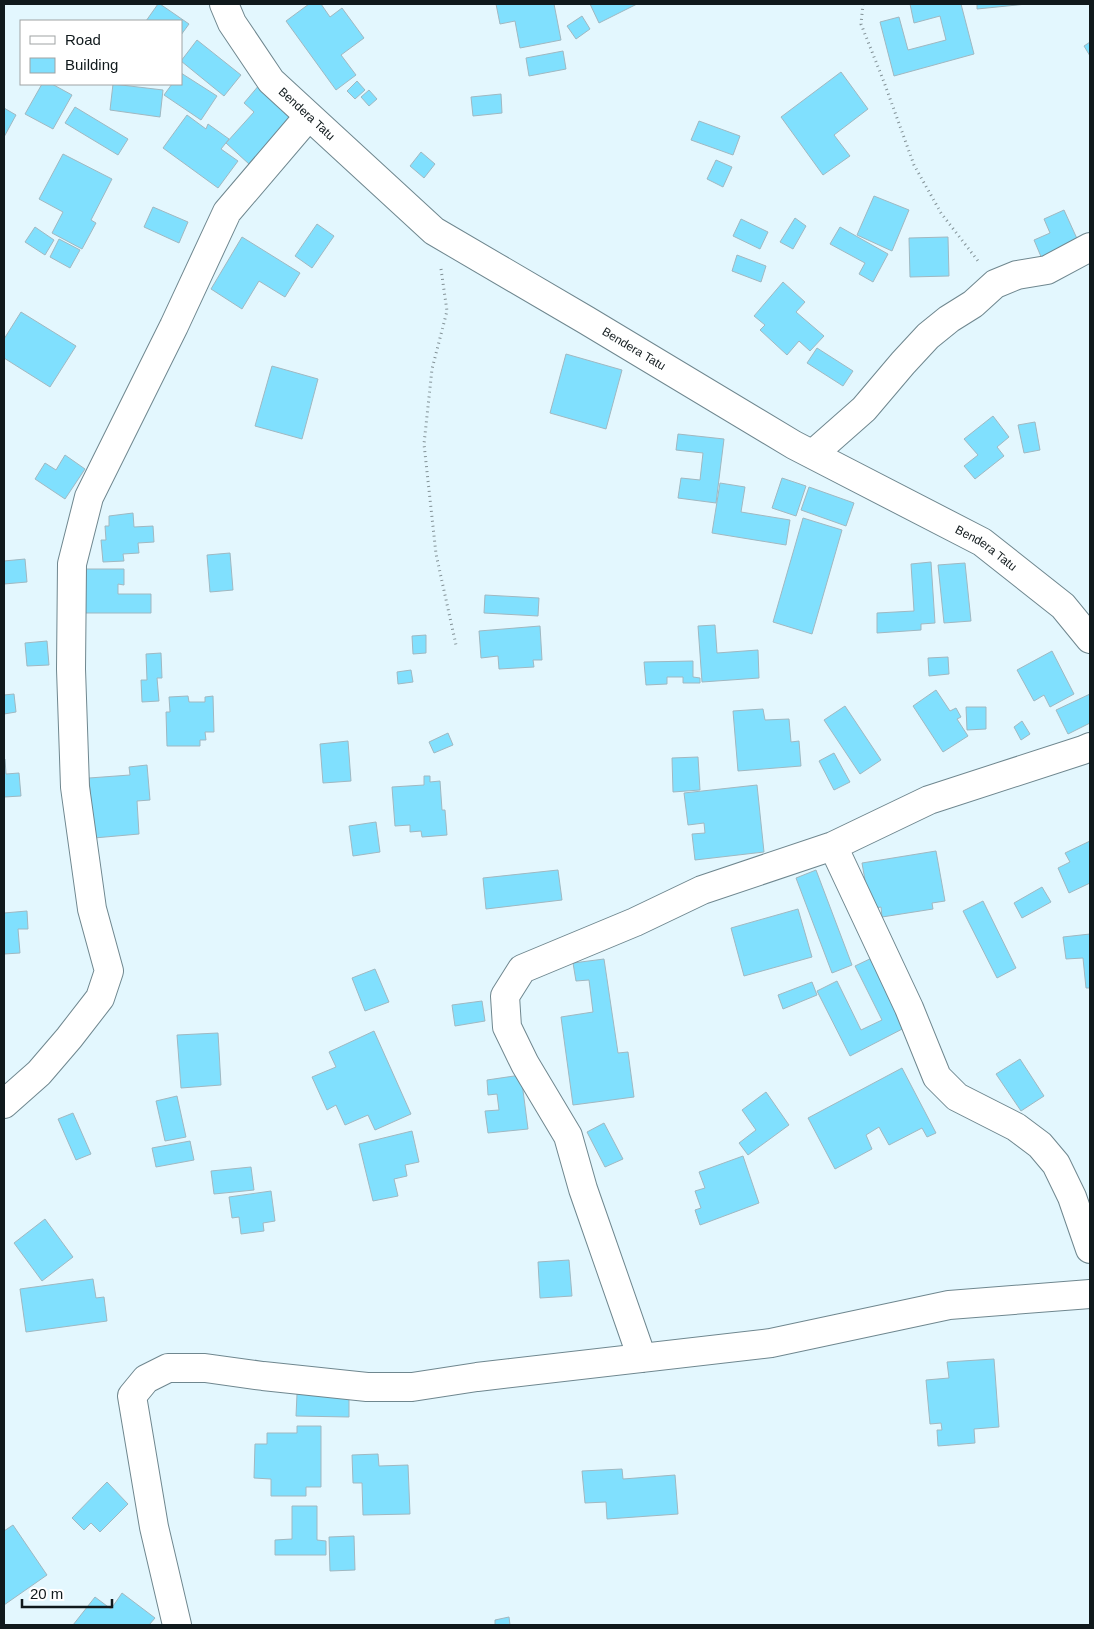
<svg xmlns="http://www.w3.org/2000/svg" width="1094" height="1629" font-family="Arial,sans-serif">
<style>
.building{fill:#80e0fe;stroke:#a0b8c1}
.lines{fill:none;stroke-linecap:round;stroke-linejoin:round}
.street-casing{stroke:#6f878f;stroke-width:30}
.secondary-casing{stroke:#6f878f;stroke-width:30}
.path{stroke:#829196;stroke-width:3;stroke-dasharray:1 4;stroke-linecap:butt}
.street{stroke:#fff;stroke-width:28}
.secondary{stroke:#fff;stroke-width:28}
.labels{text-anchor:middle;stroke-width:4;stroke-linejoin:round;paint-order:stroke}
.street-label{font-size:12px;fill:#10191c;stroke:#fff}
</style>
<rect width="100%" height="100%" fill="#e3f7fe"/>
<path class="building" d="M158 4H160L189 24 181 35V21H146Z
M309 4H321L330 17 342 8 364 38 341 55 356 75 336 90 286 21Z
M496 4H554L561 40 520 48 515 21 500 24Z
M590 4H637L599 23Z
M910 4H961L974 54 894 76 880 22 899 17 908 50 946 40 940 16 914 23Z
M977 4H1027L977 9Z
M582 16 590 29 576 39 567 26Z
M197 40 241 75 224 96 181 61Z
M1090 42V56L1084 46Z
M563 51 566 69 529 76 526 58Z
M841 72 868 109 834 135 850 156 823 175 781 117Z
M181 73 217 96 201 120 164 95 172 84H181Z
M357 81 365 90 355 99 347 91Z
M42 84H52L72 95 53 129 25 114Z
M113 84 163 90 160 117 110 110Z
M260 84 294 115 249 164 226 143 254 112 244 103Z
M369 90 377 99 369 106 361 97Z
M501 94 502 113 473 116 471 97Z
M75 107 128 139 118 155 65 123Z
M4 108 16 115 4 137Z
M187 115 206 129 208 124 229 139 221 149 238 161 218 188 163 148Z
M699 121 740 136 733 155 691 140Z
M421 152 435 164 424 178 410 166Z
M63 154 112 179 91 220 96 223 82 249 52 233 63 212 39 199Z
M716 160 732 167 723 187 707 179Z
M874 196 909 210 892 251 857 235Z
M153 207 188 222 179 243 144 227Z
M1064 210 1079 243 1042 259 1034 240 1050 233 1044 219Z
M795 218 806 226 793 249 780 242Z
M741 219 768 232 760 249 733 236Z
M317 224 334 236 312 268 295 256Z
M35 227 54 240 45 255 25 242Z
M840 227 888 254 873 282 859 274 865 263 830 244Z
M242 237 300 273 285 297 259 281 242 309 211 289Z
M948 237 949 276 910 277 909 238Z
M59 239 80 250 70 268 50 257Z
M737 255 766 266 761 282 732 271Z
M783 282 805 302 796 312 824 336 810 351 799 341 787 355 760 330 765 325 754 316Z
M21 312 76 346 50 387 4 358V339Z
M817 348 853 371 843 386 807 363Z
M566 354 622 370 606 429 550 413Z
M272 366 318 379 302 439 255 426Z
M993 416 1009 437 997 447 1004 456 975 479 964 466 978 455 964 439Z
M1035 422 1040 450 1024 453 1018 425Z
M678 434 724 439 716 503 678 498 681 478 700 480 703 453 676 450Z
M65 455 85 469 65 499 35 479 45 463 56 470Z
M782 478 806 486 796 516 772 508Z
M720 483 745 487 741 512 790 520 786 545 712 533Z
M809 487 854 503 846 526 801 510Z
M133 513 134 527 153 526 154 542 138 543 139 553 123 554 124 561 103 562 101 540H106L105 526H109V516Z
M803 518 842 530 812 634 773 622Z
M230 553 233 590 210 592 207 555Z
M25 559 27 582 4 584V561Z
M931 562 935 623 921 624V630L877 633V613L914 611 911 564Z
M965 563 971 621 944 623 938 565Z
M86 569H124V585L118 584V594H151V613H85Z
M485 595 539 598 538 616 484 613Z
M715 625 717 653 758 650 759 678 702 682 698 626Z
M540 626 542 660H533L534 667 499 669 498 656 481 658 479 631Z
M426 635V653L413 654 412 636Z
M47 641 49 665 27 666 25 643Z
M1052 651 1074 694 1050 707 1044 695 1034 701 1017 670Z
M161 653 162 678H157L159 701 142 702 141 680H147L146 654Z
M948 657 949 674 929 676 928 658Z
M693 661V677L700 678V683H683V677H667V684L646 685 644 662Z
M411 670 413 682 398 684 397 672Z
M936 690 950 711 956 708 961 717 957 719 968 736 943 752 913 706Z
M14 694 16 712 4 714V695Z
M1090 694V723L1068 734 1056 710Z
M188 696 189 702H205V697L213 696 214 732H205L206 740H200V746H167L166 712H170L169 697Z
M845 706 881 760 860 774 824 720Z
M966 707H986V729L967 730Z
M763 709 765 720 789 719 791 742 799 741 801 766 738 771 733 711Z
M1022 721 1030 734 1021 740 1014 727Z
M448 733 453 745 434 753 429 742Z
M348 741 351 781 323 783 320 744Z
M834 753 850 782 834 790 819 761Z
M698 757 700 790 673 792 672 758Z
M4 759H5L6 774 19 773 21 796 4 797Z
M147 765 150 800 137 801 139 834 94 838 89 778 130 775 129 767Z
M424 776H430V782L440 781 442 810H445L447 835 422 837 421 831 410 832V825L395 826 392 787 424 785Z
M757 785 764 852 695 860 692 834 705 833 704 823 688 825 684 793Z
M376 822 380 852 353 856 349 826Z
M1090 841V883L1069 893 1058 868 1070 862 1065 853Z
M936 851 945 901 932 903 933 909 882 917 881 907 870 909 862 863Z
M558 870 562 900 486 909 483 878Z
M816 870 852 965 832 973 796 878Z
M1042 887 1051 902 1022 918 1014 903Z
M983 901 1016 968 997 978 963 911Z
M798 909 812 957 744 976 731 928Z
M27 911 28 929H18L20 953 4 954V913Z
M1090 934V988H1086L1083 958 1066 959 1063 937Z
M876 956 910 1025 850 1056 817 991 837 981 861 1030 882 1020 855 966Z
M604 959 618 1053 628 1052 634 1097 573 1105 561 1017 593 1012 589 980 576 981 573 963Z
M375 969 389 1002 365 1011 352 978Z
M812 982 817 995 783 1009 778 995Z
M482 1001 485 1021 455 1026 452 1005Z
M374 1031 411 1114 375 1130 368 1115 345 1125 336 1105 327 1110 312 1077 336 1067 329 1052Z
M218 1033 221 1085 181 1088 177 1035Z
M1020 1059 1044 1096 1021 1111 996 1074Z
M902 1068 936 1133 927 1137 922 1128 889 1145 879 1127 866 1135 872 1149 835 1169 808 1118Z
M521 1075 528 1129 488 1133 485 1111 499 1110 497 1094 488 1095 487 1080Z
M766 1092 789 1125 748 1155 739 1143 756 1130 742 1110Z
M177 1096 186 1137 165 1141 156 1101Z
M73 1113 91 1154 76 1160 58 1119Z
M604 1123 623 1159 605 1167 587 1132Z
M412 1131 419 1162 405 1165 407 1176 394 1179 398 1196 373 1201 359 1144Z
M190 1141 194 1160 156 1167 152 1148Z
M743 1156 759 1203 700 1225 695 1210 701 1208 695 1191 705 1188 699 1172Z
M251 1167 254 1190 214 1194 211 1171Z
M271 1191 275 1221 263 1223 264 1231 241 1234 239 1217 232 1218 229 1197Z
M45 1219 73 1257 42 1281 14 1243Z
M569 1260 572 1296 540 1298 538 1262Z
M93 1279 96 1298 104 1297 107 1321 26 1332 20 1289Z
M994 1359 999 1427 974 1429 975 1443 938 1446 937 1430H942L941 1423 930 1424 926 1380 949 1378 947 1362Z
M297 1394 349 1395V1417L296 1416Z
M297 1426H321V1487H306V1496H271V1479L254 1478 255 1444H267V1433H297Z
M378 1454 379 1466 408 1465 410 1514 363 1515 362 1483H353L352 1455Z
M622 1469 623 1479 675 1475 678 1514 607 1519 606 1502 585 1503 582 1471Z
M107 1482 128 1504 100 1532 91 1523 84 1530 72 1518Z
M292 1506H317V1540L326 1541V1555H275V1540L292 1539Z
M13 1525 47 1575 4 1605V1531Z
M354 1536 355 1570 330 1571 329 1537Z
M122 1593 155 1618 149 1625H73L95 1597 111 1609Z
M509 1617 510 1625H495V1620Z"/>
<g class="lines">
<g class="street-casing">
<path id="street" d="M813 454 864 409 903 363 928 336 949 319 973 304 995 284 1017 275 1047 270 1090 247
M833 846 909 1008 937 1077 957 1097 1016 1127 1040 1145 1056 1164 1072 1197 1090 1249
M4 1104 39 1073 69 1038 100 998 109 971 92 909 75 787 71 669 72 564 89 497 174 326 227 212 308 117
M642 1358 583 1189 568 1136 525 1064 507 1027 505 996 522 969 635 922 702 890 833 846 929 800 1083 750 1090 747
M177 1625 154 1527 132 1396 146 1379 168 1368H205L263 1376 367 1387H412L477 1377 771 1343 949 1305 1090 1294"/>
</g>
<g class="secondary-casing">
<g id="secondary">
<path id="s1" d="M224 4 232 23 271 81 434 231 586 320 794 445 982 542 1063 606 1090 639"/>
</g>
</g>
<path class="path" d="M863 4 861 24 884 82 914 165 941 213 978 261
M441 269 447 311 432 369 424 444 436 554 456 645"/>
<use href="#street" class="street"/>
<use href="#secondary" class="secondary"/>
</g>
<g class="labels">
<g class="street-label">
<text dy="4" stroke="none"><textPath href="#s1" startOffset="139">Bendera Tatu</textPath></text>
<text dy="4" stroke="none"><textPath href="#s1" startOffset="544">Bendera Tatu</textPath></text>
<text dy="4" stroke="none"><textPath href="#s1" startOffset="949">Bendera Tatu</textPath></text>
</g>
</g>
<rect width="1094" height="1629" fill="none" stroke="#10191c" stroke-width="10"/>
<rect x="20" y="20" width="162" height="65" fill="#ffffff" stroke="#9fa3a4"/>
<rect x="30" y="36" width="25" height="8" fill="#ffffff" stroke="#9fa3a4"/>
<text x="65" y="45" font-size="15" fill="#10191c">Road</text>
<rect x="30" y="58" width="25" height="15" fill="#80e0fe" stroke="#9fa3a4"/>
<text x="65" y="70" font-size="15" fill="#10191c">Building</text>
<path d="M22 1599v8h90v-8" fill="none" stroke="#10191c" stroke-width="2.5"/>
<text x="30" y="1599" font-size="15" fill="#10191c" stroke="#ffffff" stroke-width="4" paint-order="stroke">20 m</text>
</svg>
